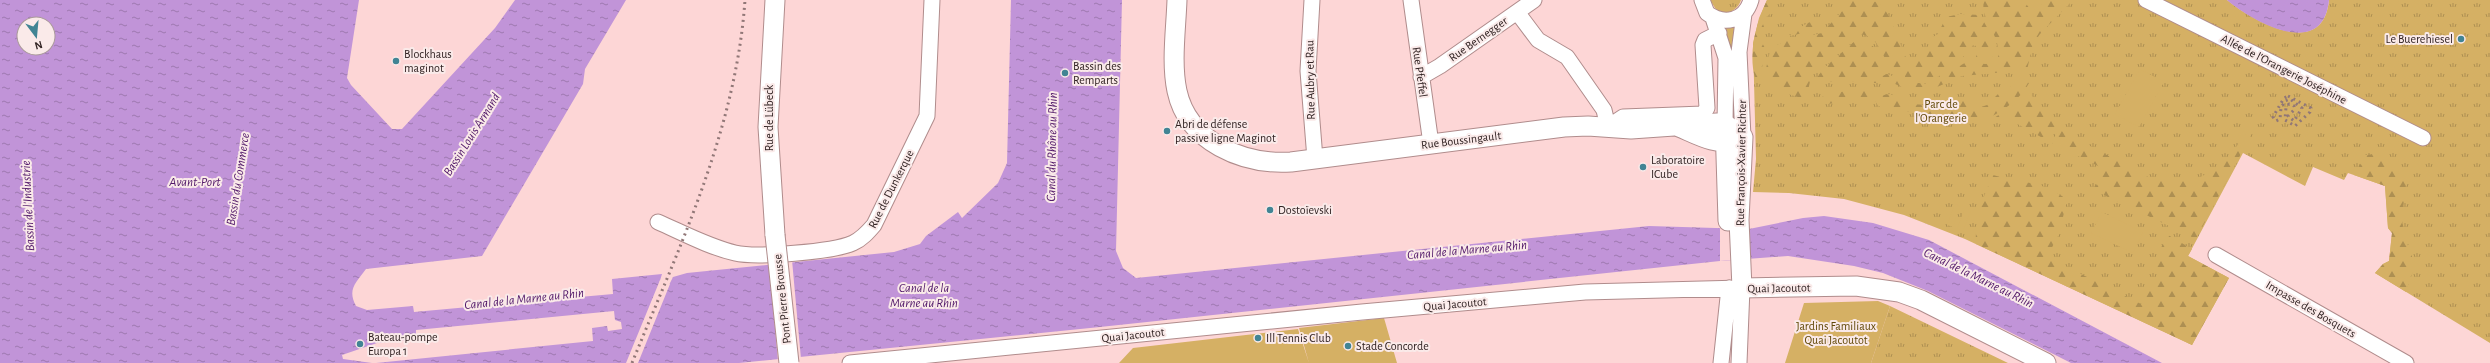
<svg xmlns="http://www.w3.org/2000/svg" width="2490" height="363" font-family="'Alegreya Sans',sans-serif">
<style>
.grass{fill:url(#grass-tufts)}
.forest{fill:url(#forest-firs)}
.garden{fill:#d5b064}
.water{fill:url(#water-ripples);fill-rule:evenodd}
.pier{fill:#fdd6d6}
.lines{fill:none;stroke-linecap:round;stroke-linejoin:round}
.minor-casing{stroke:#b08c8c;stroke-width:17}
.major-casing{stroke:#b08c8c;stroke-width:21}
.minor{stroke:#fff;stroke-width:15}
.major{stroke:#fff;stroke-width:19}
.rail{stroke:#917777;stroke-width:3;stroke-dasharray:2 4;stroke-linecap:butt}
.major-bridge-casing{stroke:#b08c8c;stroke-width:21;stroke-linecap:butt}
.major-bridge{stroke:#fff;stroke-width:19}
.poi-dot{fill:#418494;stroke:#faeae9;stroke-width:1.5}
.labels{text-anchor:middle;stroke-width:4;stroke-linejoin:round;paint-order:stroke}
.street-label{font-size:12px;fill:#312323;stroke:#faeae9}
.poi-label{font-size:12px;fill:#312323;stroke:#faeae9;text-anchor:start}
.park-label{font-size:12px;fill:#624908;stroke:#faeae9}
.water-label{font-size:13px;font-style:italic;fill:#511869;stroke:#faeae9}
</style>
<defs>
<pattern id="grass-tufts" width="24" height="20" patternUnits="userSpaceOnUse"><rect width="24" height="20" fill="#d5b064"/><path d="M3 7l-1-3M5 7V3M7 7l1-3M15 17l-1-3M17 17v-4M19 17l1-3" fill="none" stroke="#ad8f52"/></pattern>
<pattern id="forest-firs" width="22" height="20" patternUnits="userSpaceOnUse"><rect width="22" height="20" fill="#d5b064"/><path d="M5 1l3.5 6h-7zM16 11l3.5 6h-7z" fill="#ad8f52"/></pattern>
<pattern id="water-ripples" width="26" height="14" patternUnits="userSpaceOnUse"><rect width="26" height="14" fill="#c194d8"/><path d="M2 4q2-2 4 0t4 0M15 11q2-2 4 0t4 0" fill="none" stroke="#9d78af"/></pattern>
</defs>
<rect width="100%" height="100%" fill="#fdd6d6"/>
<path class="grass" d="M1710 0H1741C1737 11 1728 15 1717 11Z
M1767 0H2227C2253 21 2323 61 2329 0H2490V343L2375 273 2383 264 2389 261 2392 233 2388 228 2385 186 2348 173 2344 180 2313 167 2305 186 2243 153 2188 256 2229 278 2192 345 1965 239 1904 215 1844 199 1789 193 1753 192 1756 159 1753 43 1759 18Z
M1736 26V96H1731L1721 27Z
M1890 306 2008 363H1871Z"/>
<path class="forest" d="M1767 0H1774V10L1762 21 1765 30 1760 39 1766 50 1760 76 1755 78C1748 52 1756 24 1767 0Z
M1852 0 1879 2C1894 19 1898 41 1907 60L1903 73 1900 74C1880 65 1884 36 1859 34 1853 35 1815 69 1812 75 1809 82 1809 90 1806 97 1794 100 1772 86 1764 77L1771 47 1786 41 1822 33Z
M1984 0H2023L2030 9H2036L2046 0H2073L2040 34 2033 44 2027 70 1962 76 1937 87 1919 90 1906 89 1893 83H1873L1875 79 1887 74 1909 82 1928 84 1970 60C1975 61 1980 64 1985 64 2014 63 1989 27 1985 15 1983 11 1983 5 1984 0Z
M1960 14 1980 15 1997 45 1992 57 1986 60 1976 57 1979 47 1973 45C1959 64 1930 92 1905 77 1905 63 1914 63 1924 57L1931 38 1938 34 1946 17Z
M1831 16 1817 30 1789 36C1801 26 1815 17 1831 16Z
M1856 40C1872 41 1882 52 1885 69L1873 75 1868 81 1814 82 1824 68Z
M2023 81 2029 83C2021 98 2005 110 1990 117 1976 124 1896 110 1878 106L1875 100 1878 96 1890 94 1910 104 1928 105 1940 109 1946 108 1957 98H1970L1981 107 1987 105 2001 91Z
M1868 86 1871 104 1854 100 1828 104 1821 102 1822 97 1827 95Z
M2029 91 2041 111 2057 125 2048 141 2014 122 1994 118 2020 101Z
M2058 129 2150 178 2178 182 2197 179 2225 163 2246 133H2252L2196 239 2092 189 2100 182V176L2104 169 2052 143Z
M2384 153 2406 183 2402 217 2403 232 2415 265 2406 292 2375 273 2383 264 2389 261 2392 233 2388 228 2385 186 2354 175 2366 155Z
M1993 175C2019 183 2046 181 2067 200L2059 234 2047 257 2141 304 2153 281 2159 274 2145 263 2156 257 2168 235 2192 249 2188 256 2229 278 2192 345 1976 244C1974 222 1984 194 1993 175Z"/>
<path class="garden" d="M2140 69 2164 82 2139 127 2115 114Z
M1955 204 1960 206 1953 227 1947 225Z
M1965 208 1971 210 1963 231 1957 229Z
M2102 212 2143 232 2133 253 2091 233Z
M1878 301 1890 306 1871 363H1785L1804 303Z
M1384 318 1397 363H1309L1299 328Z
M1298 329 1309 363H1119L1133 348Z"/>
<path class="water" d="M0 0H359L347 78 351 85 392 129H402L495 28 515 0H626L585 69 583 84 482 256 366 269C356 283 347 289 356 306L367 310 413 306 414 312 613 294 612 279 662 274 658 287H668L673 277 687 273 894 252 920 244 926 236 958 212 962 218 998 183 1007 163 1011 0H1122L1116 251 1123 268 1136 278 1649 226 1749 229 1803 218 1824 216 1873 223 1929 240 2162 363H2071L1928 291 1883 273 1854 266 1788 256 1720 261 1100 327 739 363H376L593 341 592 328 607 326 608 331 622 329 621 322 615 320 614 311 416 330V339L377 343 342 355 343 359 372 363H0ZM24 24H48V48H24Z
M2227 0H2329C2323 61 2253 22 2227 0Z"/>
<path class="pier" d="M1720 228 1749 229 1750 258 1720 261Z
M792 260 801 359 778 361 769 263Z
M660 280 662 281 661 285 670 284 638 363H626Z"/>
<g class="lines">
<g class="minor-casing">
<path id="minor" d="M1312 0 1308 71 1315 159
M1411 0 1431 144
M1702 0 1707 13C1724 26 1745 21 1751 0
M2146 0 2423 138
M1517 12 1538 40 1567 57 1604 110 1608 127
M1713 18 1726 58 1725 124
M1421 77 1440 66 1534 0
M1608 127 1623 117 1703 114 1707 108 1703 45 1705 40 1719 33
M1743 137 1739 52 1744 14
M658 222C683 233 709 247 735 253 756 258 833 252 853 243 862 239 868 232 874 225L927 116 932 0
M2216 255 2406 363
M850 363 1362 312 1585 292 1742 288 1739 363
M1721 363 1729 288"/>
</g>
<g class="major-casing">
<path id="major" d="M775 0 768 127 775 235
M1177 0C1176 29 1171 63 1177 91 1188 142 1243 165 1291 162L1564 127 1588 126 1631 129 1717 123 1725 124 1743 137
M1725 124 1728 221
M1679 127C1698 135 1716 146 1736 140
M1743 137 1739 220 1742 288 1856 286 1899 292 1921 300 2046 363"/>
</g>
<use href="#minor" class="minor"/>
<use href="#major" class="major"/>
<path class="rail" d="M2288 96 2311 108 2310 112 2295 126 2285 120 2286 107 2289 104 2294 106V110L2288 116 2294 121 2302 108 2290 99 2285 101 2281 108 2280 119 2276 121 2273 117 2284 98Z
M632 363C680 245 736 129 745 0"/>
<g class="major-bridge-casing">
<path id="major-bridge" d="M775 235 789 363"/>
</g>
<use href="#major-bridge" class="major-bridge"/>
</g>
<g class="poi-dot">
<circle cx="2461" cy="39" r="4"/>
<circle cx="396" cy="61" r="4"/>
<circle cx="1065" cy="73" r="4"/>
<circle cx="1167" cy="131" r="4"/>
<circle cx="1643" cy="167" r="4"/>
<circle cx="1270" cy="210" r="4"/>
<circle cx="1258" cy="338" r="4"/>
<circle cx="360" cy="344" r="4"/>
<circle cx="1348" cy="346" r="4"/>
</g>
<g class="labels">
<g class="street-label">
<text transform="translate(1478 39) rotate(-35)" y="4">Rue Bernegger</text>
<text transform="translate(2284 69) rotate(27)" y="4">Allée de l'Orangerie Joséphine</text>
<text transform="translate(1420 72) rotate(82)" y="4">Rue Pfeffel</text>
<text transform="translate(1310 80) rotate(-91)" y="4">Rue Aubry et Rau</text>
<text transform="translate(769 118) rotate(-90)" y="4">Rue de Lübeck</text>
<text transform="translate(1461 140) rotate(-7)" y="4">Rue Boussingault</text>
<text transform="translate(1741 163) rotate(-89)" y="4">Rue François-Xavier Richter</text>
<text transform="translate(891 189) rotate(-63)" y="4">Rue de Dunkerque</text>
<text transform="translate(1779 288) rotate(-1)" y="4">Quai Jacoutot</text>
<text transform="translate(782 299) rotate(-96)" y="4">Pont Pierre Brousse</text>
<text transform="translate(1455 304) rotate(-5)" y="4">Quai Jacoutot</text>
<text transform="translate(2311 309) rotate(30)" y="4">Impasse des Bosquets</text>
<text transform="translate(1133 335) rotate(-6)" y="4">Quai Jacoutot</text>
</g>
<g class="poi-label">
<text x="2453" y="43" text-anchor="end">Le Buerehiesel</text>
<text x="404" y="58">Blockhaus<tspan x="404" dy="14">maginot</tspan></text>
<text x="1073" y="70">Bassin des<tspan x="1073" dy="14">Remparts</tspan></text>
<text x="1175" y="128">Abri de défense<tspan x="1175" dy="14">passive ligne Maginot</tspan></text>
<text x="1651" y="164">Laboratoire<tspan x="1651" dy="14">ICube</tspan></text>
<text x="1278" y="214">Dostoïevski</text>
<text x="368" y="341">Bateau-pompe<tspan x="368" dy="14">Europa 1</tspan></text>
<text x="1266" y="342">Ill Tennis Club</text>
<text x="1356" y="350">Stade Concorde</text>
</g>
<g class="park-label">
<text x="1941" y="108">Parc de<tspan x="1941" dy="14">l'Orangerie</tspan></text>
<text x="1836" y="330">Jardins Familiaux<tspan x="1836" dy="14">Quai Jacoutot</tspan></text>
</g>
<g class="water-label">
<text transform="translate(471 134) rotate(-58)" y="5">Bassin Louis Armand</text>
<text transform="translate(1051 147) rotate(-89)" y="5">Canal du Rhône au Rhin</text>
<text transform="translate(237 179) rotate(-81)" y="5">Bassin du Commerce</text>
<text x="195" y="186">Avant-Port</text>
<text transform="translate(27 206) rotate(-93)" y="5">Bassin de l'Industrie</text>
<text transform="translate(1467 249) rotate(-5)" y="5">Canal de la Marne au Rhin</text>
<text transform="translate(1979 277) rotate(26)" y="5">Canal de la Marne au Rhin</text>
<text x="924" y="292">Canal de la<tspan x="924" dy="15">Marne au Rhin</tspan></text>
<text transform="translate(524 298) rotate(-6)" y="5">Canal de la Marne au Rhin</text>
</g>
</g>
<g transform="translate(36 36) rotate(164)"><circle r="19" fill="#faeae9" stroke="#aa9a9a"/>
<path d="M0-3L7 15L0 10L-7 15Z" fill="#418494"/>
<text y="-6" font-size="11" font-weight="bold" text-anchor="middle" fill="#312323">N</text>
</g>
</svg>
